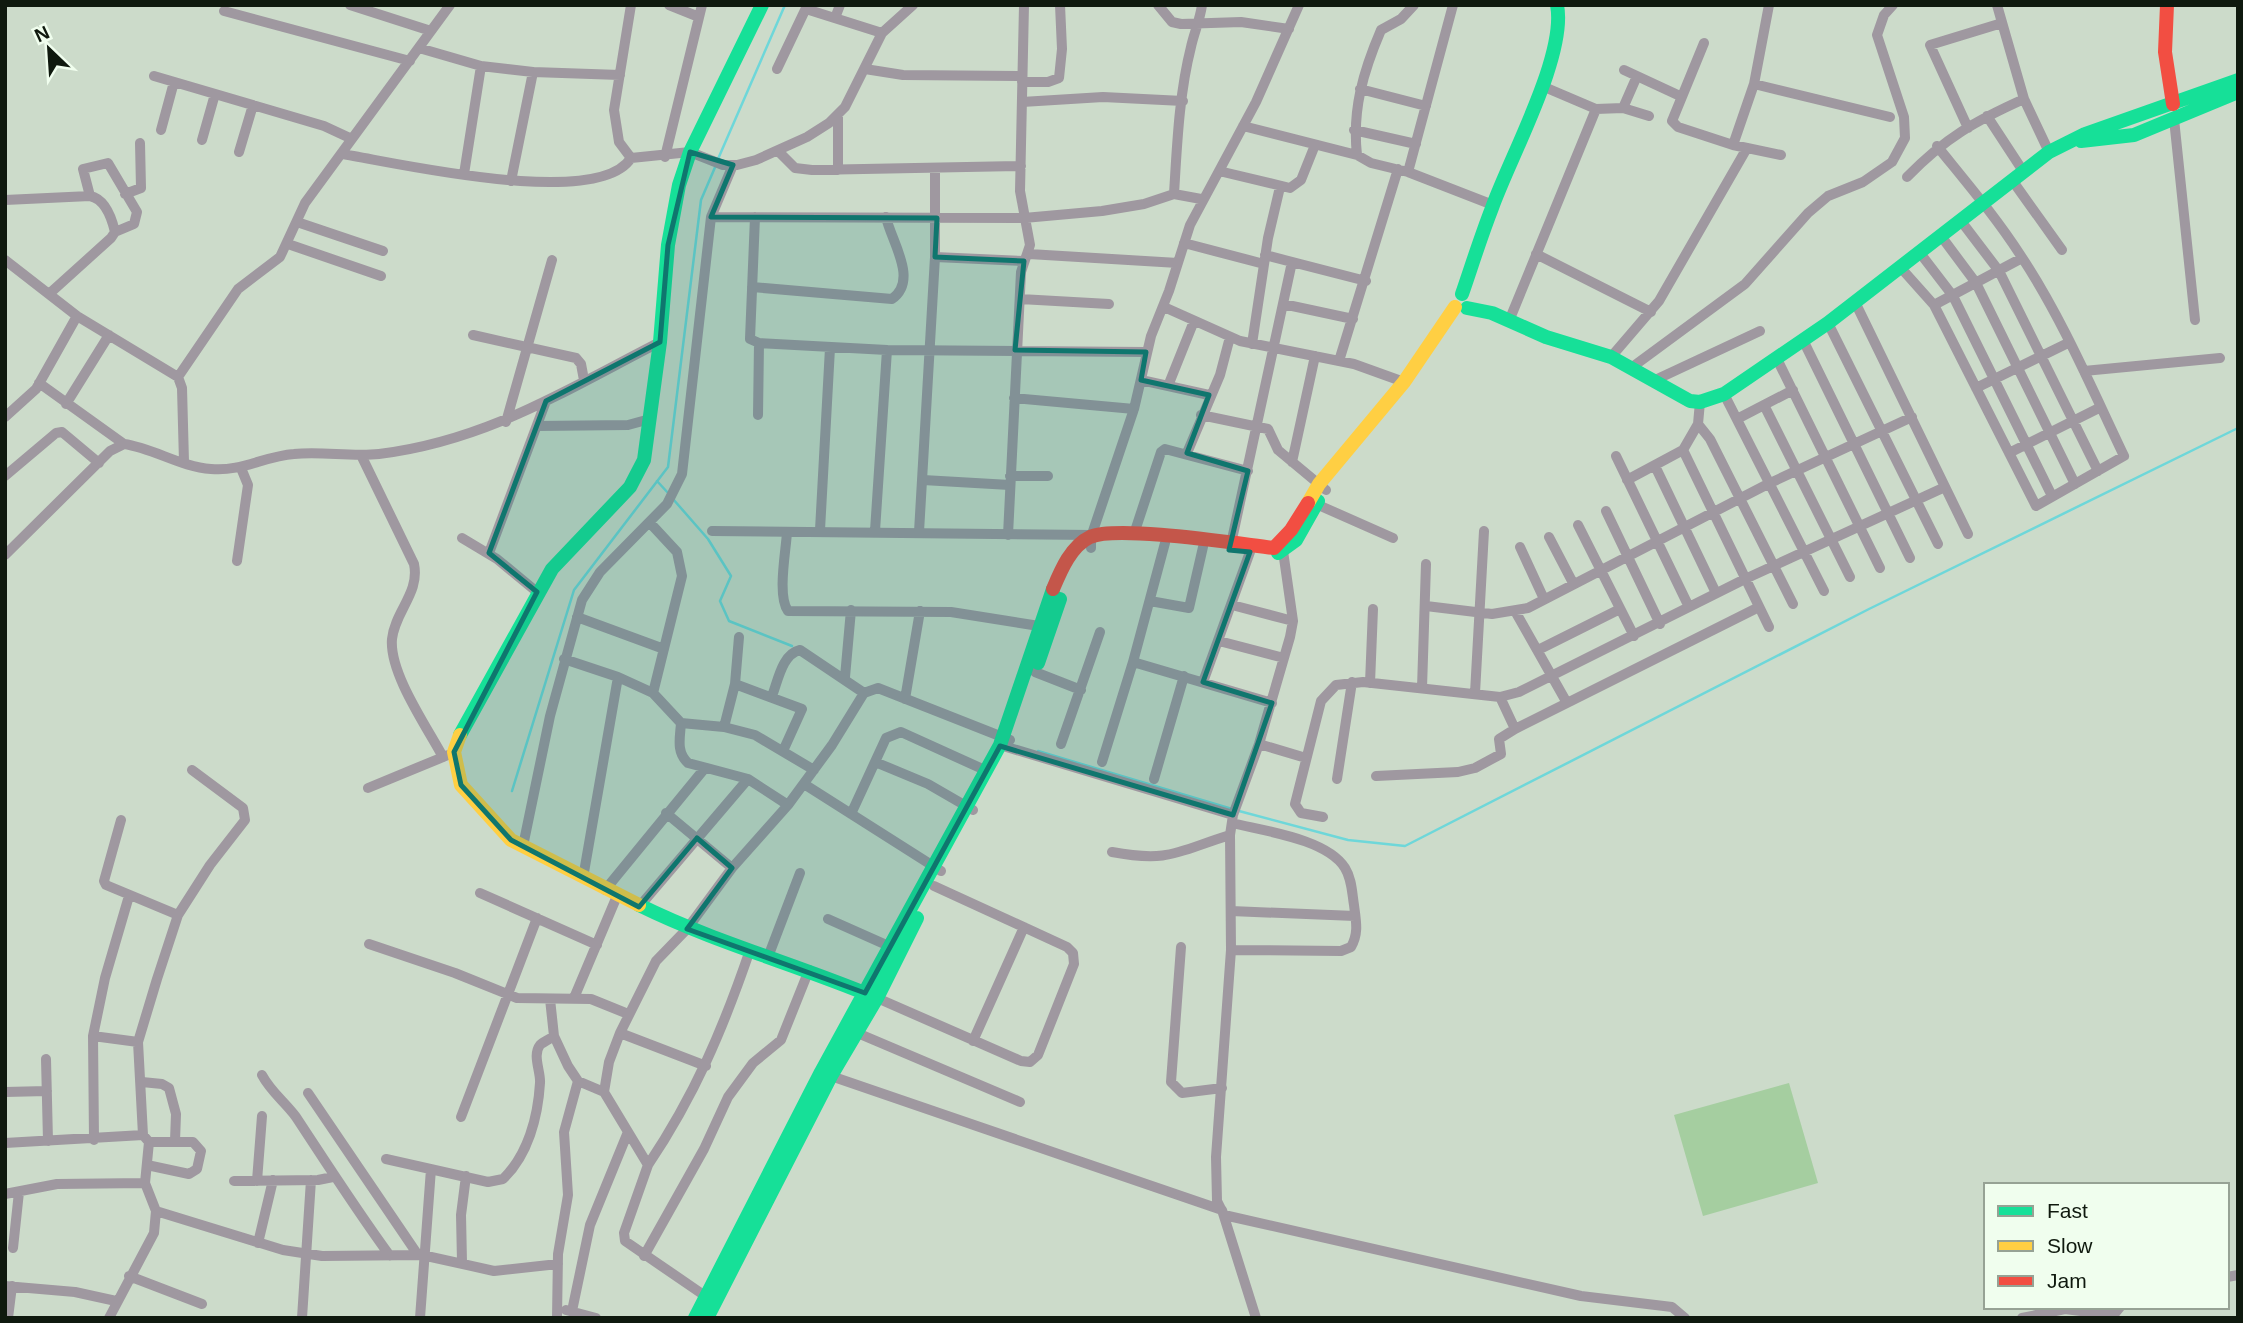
<svg xmlns="http://www.w3.org/2000/svg" width="2243" height="1323" font-family="Helvetica,sans-serif">
<style>
.green{fill:#a5cea0}
.lines{fill:none;stroke-linecap:round;stroke-linejoin:round}
.stream{stroke:#6ed7d9;stroke-width:2.5}
.street{stroke:#9f98a0;stroke-width:10}
.fast{stroke:#16e098;stroke-width:14}
.slow{stroke:#ffcf43;stroke-width:14}
.jam{stroke:#f24e42;stroke-width:14}
.marked{fill:#0f766e;fill-opacity:0.2;stroke:#0f766e;stroke-width:5;stroke-linejoin:round}
</style>
<rect width="100%" height="100%" fill="#ccdbca"/>
<path class="green" d="M1789 1083 1818 1183 1703 1216 1674 1115Z"/>
<g class="lines">
<path class="stream" d="M718 159 785 5
M657 481 669 494
M673 499 708 539 731 576 720 601 729 621 792 646
M1038 751 1232 809
M512 791 574 590 668 467 701 200 716 165
M1239 811 1348 840 1405 846 1869 609 2238 428"/>
<path class="street" d="M350 5 431 31
M631 5 614 110 619 142 631 158 690 152 723 165H737L756 160 807 137 829 123 845 107 882 33 913 5
M669 5 699 17
M1158 5 1172 22 1181 24 1241 22 1289 29
M1997 5 2024 99 2049 152
M806 9 882 33
M224 11 410 61
M835 18 840 5
M1704 43 1672 121 1678 127 1733 145 1781 155
M419 48 481 66 533 72 620 75
M777 69 807 6
M865 69 903 75 1022 76
M1624 70 1680 96
M154 76 324 126 352 139
M1022 82H1048L1059 78 1062 49 1060 5
M1754 84 1890 117
M1360 89 1426 106
M1022 102 1103 97 1183 101
M1623 108 1649 116
M1596 109 1623 108 1637 76
M1987 116 2023 171
M2174 119 2195 320
M1243 126 1357 155 1371 163 1408 172 1493 205
M1968 128 1930 45 2002 23
M161 130 174 82
M1354 130 1416 144
M202 140 215 94
M1733 145 1754 84 1769 5
M778 151 795 168 812 170 1021 166
M239 152 253 105
M342 154C398 163 598 210 631 158
M1357 155C1352 110 1363 72 1381 30L1401 19 1414 5
M665 157 702 5
M838 170V114
M1219 171 1290 188 1301 180 1315 145
M1408 172 1453 5
M464 174 481 66
M1907 177C1945 138 1975 121 2024 99
M2012 180 2062 250
M511 181 533 72
M125 194 141 188 140 143
M1174 194C1177 146 1179 94 1191 47 1194 33 1200 20 1202 5
M90 196 83 169 108 163 137 212 134 224 115 232
M5 200 90 196C105 199 112 219 115 232L111 238 49 294
M711 217 1024 218 1102 211 1144 204 1174 194 1201 199
M755 217 750 339 759 343
M1961 221 1999 271 2098 471
M297 222 383 251
M1941 236 1976 283 2075 484
M1184 243 1264 264
M288 244 381 276
M1920 253 1953 296 2052 496
M1029 254 1178 263
M1536 254 1651 312
M1265 255 1366 281
M935 257 1024 261
M5 260 77 316 178 377 182 388 184 462
M1901 268 1934 305 2036 506 2124 456C2092 389 2062 318 2021 256 1996 217 1966 182 1937 146
M752 287 892 299C919 280 891 241 886 217
M1020 299 1109 304
M1855 302 1968 534
M1283 304 1353 319
M1934 305 2022 258
M1164 307 1240 341 1354 364 1404 382
M1509 321 1596 109 1542 86
M1828 323 1938 544
M473 335 576 358 581 364 584 380
M1803 340 1910 558
M1252 344 1268 238 1280 187
M1611 357 1659 301 1747 148
M1777 359 1880 568
M1339 361 1398 169
M1631 368 1745 284 1808 213 1828 196 1863 182 1892 162 1905 138 1904 117 1877 35 1884 15 1893 5
M2084 371 2220 358
M178 377 238 289 280 257 305 203 450 5
M1141 380 1209 395
M1653 381 1760 331
M39 383 124 444
M1168 386 1194 321
M1976 388 2068 343
M1724 394 1824 591
M1014 398 1134 409
M1700 402 1698 424 1683 450 1769 627
M66 404 109 335
M1764 405 1850 577
M758 415 759 343 887 350 1146 352
M1201 415 1268 429 1278 450 1326 490
M5 417 36 389 77 316
M1737 419 1793 390
M506 422 552 260
M1698 424 1710 439 1793 604
M537 426 628 425 650 419
M1187 453 1220 375 1230 337
M2009 453 2101 407
M361 455 414 564C420 593 395 611 392 639 389 673 427 727 443 757
M1616 456 1689 607
M1292 462 1315 356
M1655 466 1716 593
M5 476 56 433 62 432 99 463
M1010 476H1048
M923 480 1010 485
M1627 480 1683 450
M1316 504 1393 538
M1606 511 1660 624
M651 524 677 552 682 576 653 693
M1578 525 1634 636
M820 530 830 348
M712 531 1092 535
M875 531 887 350
M787 532C786 551 777 596 788 611L951 612 1039 626
M919 532 935 257V168
M1134 534 1161 452 1165 449 1248 471
M1008 535 1021 272 1030 245 1020 191 1024 5
M1549 537 1573 583
M462 538 497 559 537 592
M1231 544 1292 262
M1520 547 1544 599
M1091 548V537L1134 409 1151 336 1169 291 1190 225 1256 102 1299 5
M1283 551 1293 621 1290 637 1259 744 1233 815 1230 835 1231 950 1216 1157 1217 1201 1224 1215 1581 1296 1672 1307 1685 1318
M489 553 546 401
M5 555 110 451 124 444C153 448 181 467 211 469 241 472 265 456 294 454 322 451 350 457 379 454 486 441 566 390 660 342
M237 561 248 485 241 468
M1150 601 1189 608 1203 547
M1232 605 1293 621
M1426 606 1492 614 1528 608 1768 484 1912 417
M1515 611 1567 703
M577 617 664 649
M1219 641 1284 658
M1538 650 1620 609
M564 659 618 677 653 693 681 723 724 727 755 735 814 770
M1133 662 1165 543
M1035 672 1081 690
M845 677 851 610
M1203 682 1250 552
M1370 683 1373 609
M735 684 802 709 783 751
M1422 688 1426 564
M1475 693 1484 531
M772 696C778 681 782 654 800 650L864 693
M1500 697 1515 729 1759 607
M905 699 920 611
M681 723C680 738 676 752 688 763L748 779 788 805
M724 727 735 684 739 637
M1061 744 1100 632
M1259 744 1306 758
M1000 745 1233 815
M875 762 928 784 973 810
M1102 762 1133 662 1272 703
M1376 776 1458 772 1475 768 1501 754 1499 739 1515 729
M1154 779 1184 676
M1337 779 1352 682
M804 784 941 871
M368 788 448 755
M666 813 732 868
M851 814 886 738 901 732 987 771
M1323 817 1301 813 1295 804 1321 701 1336 685 1363 682 1500 697 1519 692 1745 579 1945 487
M121 820 104 881 106 885 178 915
M523 846 550 716 582 600 600 572 667 504 682 474 711 217 733 165
M1112 852C1170 863 1178 851 1230 835
M583 878 618 677
M605 890 705 768
M480 893 597 945
M639 907 748 779
M1231 911 1355 916
M828 919 891 947
M369 944 455 973 517 998 591 999 628 1014
M1181 947 1171 1082 1182 1093 1222 1088
M1231 950 1341 951 1351 947C1359 933 1356 921 1354 905 1352 893 1352 879 1345 868 1327 839 1264 831 1232 823
M768 957 800 873
M574 998 617 896
M877 998 1021 1061 1030 1062 1038 1055 1074 964 1073 953 1067 947 934 886
M550 999 554 1036 568 1066 578 1081 604 1092 648 1165 624 1233 625 1241 711 1300
M855 1032 1020 1102
M620 1033 706 1066
M93 1036 138 1042
M973 1041 1024 927
M46 1059 48 1141
M262 1075C271 1092 285 1102 296 1117 327 1164 357 1211 390 1256
M828 1075 1222 1210 1256 1318
M142 1082 162 1084 169 1088 176 1114 175 1141
M5 1092 47 1091
M604 1092 609 1062 620 1033 656 961 687 929 732 868 788 805 832 745 864 693 878 688 1010 740
M308 1093 418 1255
M461 1117 537 918
M143 1135 138 1042 157 979 178 915 210 865 245 820 243 808 192 770
M94 1140 93 1036 105 978 129 896
M5 1143 143 1135 149 1142 145 1183 156 1211 154 1233 109 1318
M386 1159 488 1182 503 1179C528 1155 538 1117 540 1083 541 1072 532 1055 540 1045 543 1042 550 1039 554 1036
M147 1165 189 1174 197 1169 201 1151 193 1142H149
M648 1165C695 1095 723 1029 750 950
M234 1181 318 1180 333 1177
M257 1181 262 1116
M5 1194 57 1184 145 1183
M156 1211 283 1250 322 1256 422 1255 494 1271 558 1264
M258 1243 273 1180
M13 1248 19 1192
M644 1256 704 1149 728 1097 753 1063 781 1040 809 970
M462 1262 461 1215 466 1176
M129 1276 202 1304
M2227 1277 2238 1275
M5 1286 75 1292 116 1301
M566 1310 596 1318
M572 1311 590 1225 628 1132
M8 1318 12 1286
M302 1318 311 1180
M420 1318 431 1169
M557 1318 558 1254 568 1195 564 1132 578 1081
M2022 1318 2065 1309 2112 1315
M2111 1318 2120 1307"/>
<path class="fast" d="M2081 141 2134 135 2238 92
M1462 294C1472 265 1481 236 1492 208 1510 157 1567 55 1557 5
M1467 308 1492 313 1546 337 1611 357 1690 401 1700 402 1724 394 1828 323 2049 152 2085 134 2238 80
M1278 553 1296 540 1318 501
M1038 663 1060 599
M460 735 552 569 630 487 644 460 660 342 668 245 679 185 690 152 762 5
M639 905C714 942 795 964 872 996
M695 1318 821 1072 1000 745 1053 589
M707 1318 831 1076 877 998 917 918"/>
<path class="slow" d="M1308 503 1319 484 1404 382 1455 307
M460 735 454 752 461 785 511 840 639 905"/>
<path class="jam" d="M2167 5 2165 52 2173 104
M1053 589C1061 570 1071 546 1090 537 1118 525 1239 544 1274 548L1291 530 1308 503"/>
</g>
<path class="marked" d="M690 152 733 165 711 217 937 218 935 257 1024 261 1015 350 1146 352 1141 380 1209 395 1187 453 1248 471 1229 550 1250 552 1203 682 1272 703 1233 815 1000 746 865 993 687 929 732 868 697 838 639 907 511 840 461 785 454 752 537 592 489 553 546 401 660 342 668 245Z"/>
<rect width="2243" height="1323" fill="none" stroke="#0f190e" stroke-width="14"/>
<rect x="1984" y="1183" width="245" height="126" fill="#f0feee" stroke="#96a294" stroke-width="2"/>
<rect x="1998" y="1206" width="35" height="10" fill="#16e098" stroke="#96a294" stroke-width="2"/>
<text x="2047" y="1218" font-size="21" fill="#0f190e">Fast</text>
<rect x="1998" y="1241" width="35" height="10" fill="#ffcf43" stroke="#96a294" stroke-width="2"/>
<text x="2047" y="1253" font-size="21" fill="#0f190e">Slow</text>
<rect x="1998" y="1276" width="35" height="10" fill="#f24e42" stroke="#96a294" stroke-width="2"/>
<text x="2047" y="1288" font-size="21" fill="#0f190e">Jam</text>
<g transform="translate(49 49) rotate(335)" stroke="#f0feee" stroke-width="5" paint-order="stroke">
<path d="M0-5L12 26L0 18L-12 26Z" fill="#0f190e"/>
<text y="-10" font-size="19" font-weight="bold" text-anchor="middle" fill="#0f190e">N</text>
</g>
</svg>
